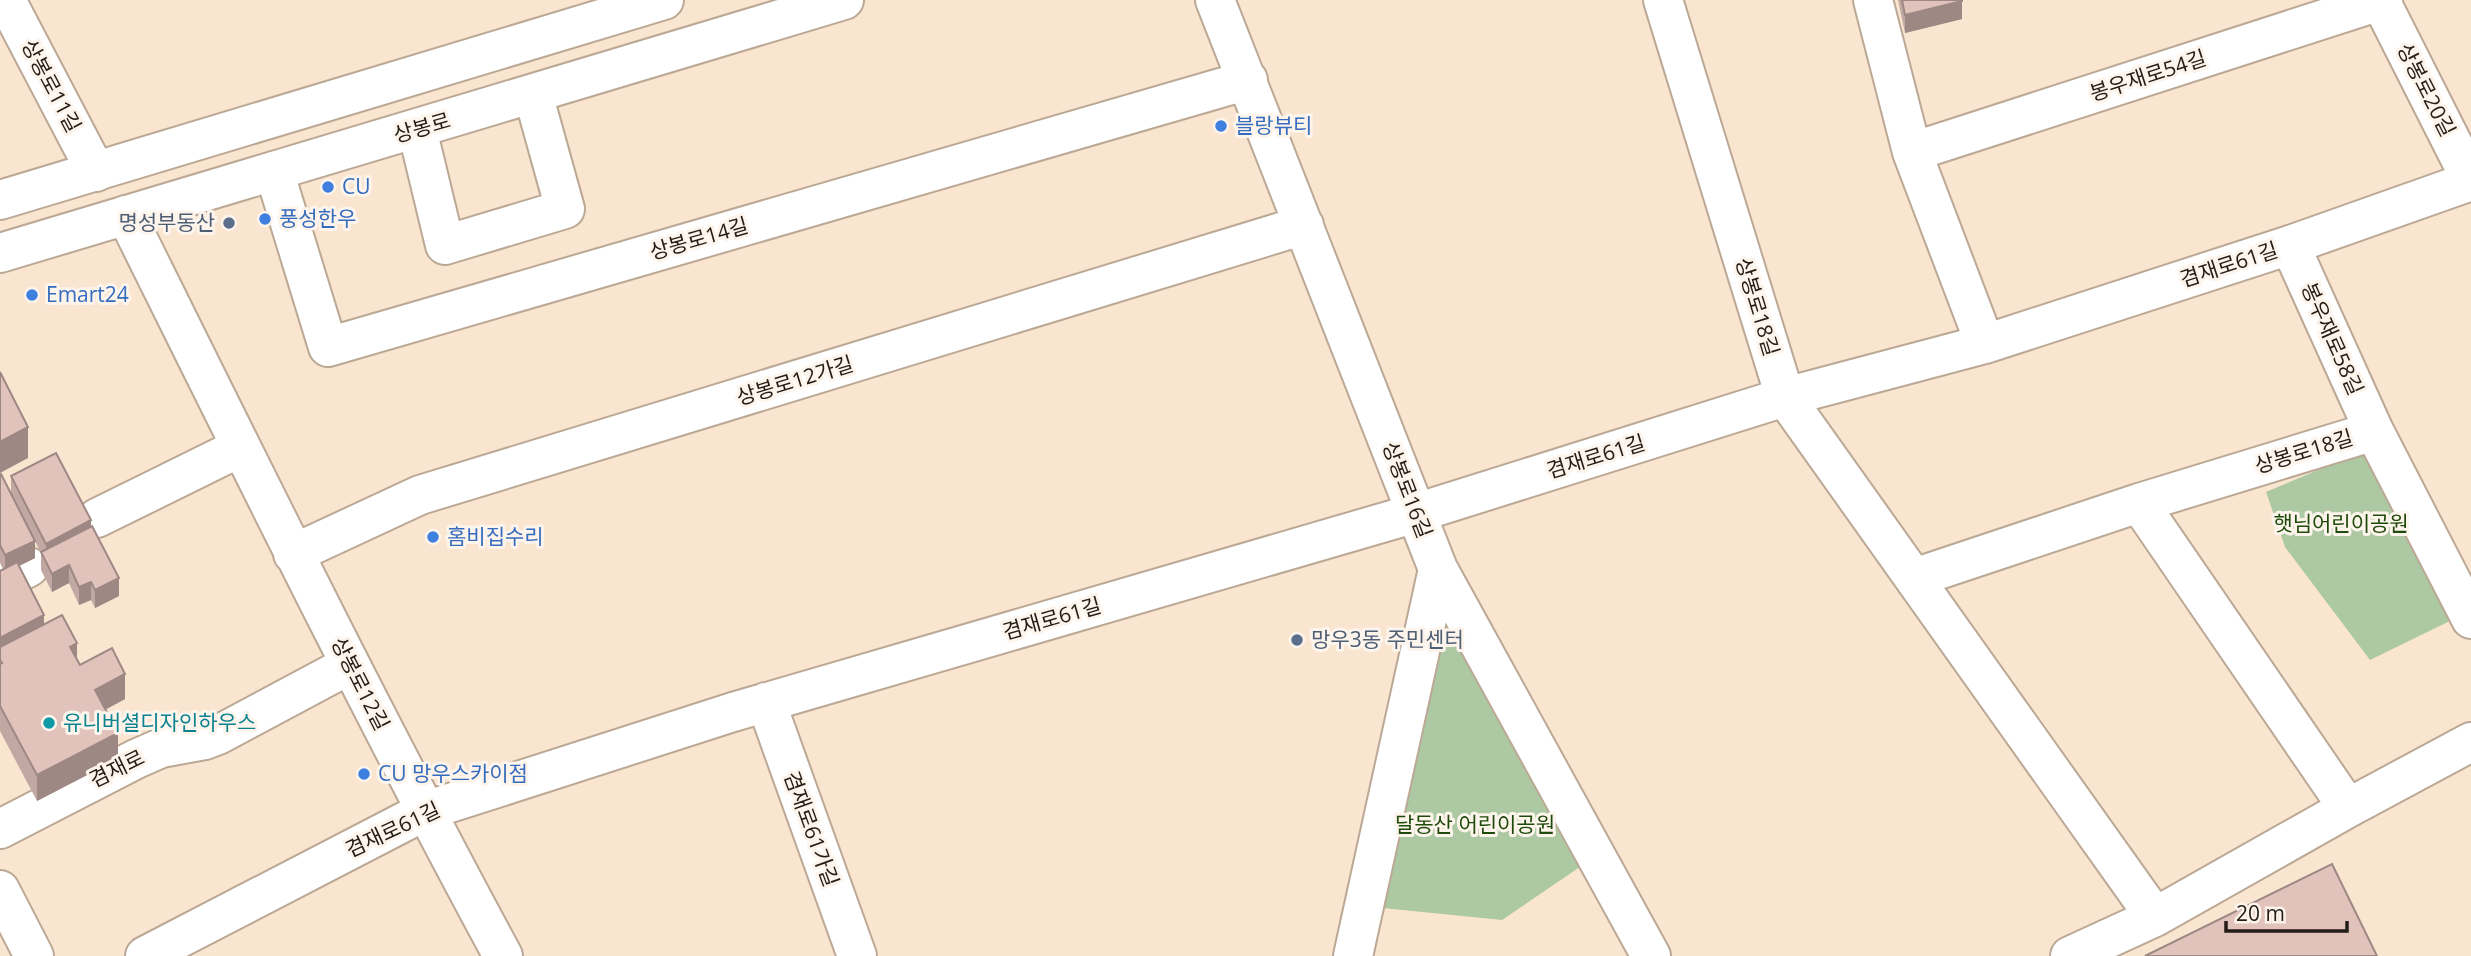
<svg xmlns="http://www.w3.org/2000/svg" width="2471" height="956" font-family="'Open Sans','Noto Sans KR',sans-serif">
<style>
.green{fill:#acc9a3}
.lines{fill:none;stroke-linecap:round;stroke-linejoin:round}
.minor-casing{stroke:#bba895;stroke-width:42}
.major-casing{stroke:#bba895;stroke-width:42}
.minor{stroke:#fff;stroke-width:38}
.major{stroke:#fff;stroke-width:38}
.wall{fill:#c2a8a2}
.shaded-wall{fill:#9e8884}
.building{fill:#e1c3bc;stroke:#9e8884;stroke-width:2}
.shop-dot{fill:#3f7fe0;stroke:#fdf4ec;stroke-width:2.5}
.service-dot{fill:#5c6f8a;stroke:#fdf4ec;stroke-width:2.5}
.culture-dot{fill:#0f9aa8;stroke:#fdf4ec;stroke-width:2.5}
.labels{text-anchor:middle;stroke-width:6;stroke-linejoin:round;paint-order:stroke}
.street-label{font-size:21px;fill:#241d16;stroke:#fdf4ec}
.shop-label{font-size:21px;fill:#366cbe;stroke:#fdf4ec;text-anchor:start}
.service-label{font-size:21px;fill:#4e5e75;stroke:#fdf4ec;text-anchor:end}
.park-label{font-size:21px;fill:#1e4b0b;stroke:#fdf4ec}
.culture-label{font-size:21px;fill:#0d838f;stroke:#fdf4ec;text-anchor:start}
</style>
<rect width="100%" height="100%" fill="#f9e5d0"/>
<path class="green" d="M2368 449 2458 617 2370 660 2285 547 2266 492Z
M1438 569 1596 856 1502 920 1363 906Z"/>
<g class="lines">
<g class="minor-casing">
<path id="minor" d="M6 0 96 172
M1215 0 1438 569 1651 956
M1663 0 1785 397 2155 917
M1873 0 1912 152 1985 344
M2380 0 2471 180
M417 129 445 245 565 209 533 94
M1912 152 2383 0
M274 171 328 347 1248 80
M126 215C249 463 371 712 503 956
M2290 245 2374 431 2471 619
M2139 503 2348 808
M97 518 241 447
M293 554 420 495 1304 225
M1914 578 2139 503 2374 431
M0 582 29 567
M766 702 857 956
M0 829 136 759 161 748 205 740 218 735 349 665
M145 956 425 811 733 712 1416 513 1785 397 1985 344 2290 245 2471 181
M1353 956 1438 569
M2070 956 2155 917 2348 808 2471 742"/>
</g>
<g class="major-casing">
<path id="major" d="M0 200 664 0
M0 253 844 0
M0 890 34 956"/>
</g>
<use href="#minor" class="minor"/>
<use href="#major" class="major"/>
</g>
<path class="wall" d="M1898 0H1962V19L1905 33Z
M0 475 11 494V476L91 527 119 596 95 608 91 600 79 605 69 583 52 592 41 570V553L35 541V558L19 566 44 624 77 659 80 665 125 699 105 710 118 759 37 801 0 731V571L3 569 0 563Z"/>
<path class="shaded-wall" d="M1962 1V19L1905 33V15Z
M28 427V458L0 473V442Z
M91 520V538L46 562V544Z
M35 541V558L5 573V555Z
M69 565V583L52 592V574Z
M119 578V596L95 608V590Z
M91 582V600L79 605V587Z
M44 615V633L0 656V638Z
M77 643V668L70 647Z
M125 674V699L95 715V690Z
M118 733V759L37 801V775Z"/>
<path class="building" d="M1902 0H1962V1L1905 15Z
M0 372 28 427 0 442Z
M56 453 91 520 46 544 11 476Z
M1 474 35 541 5 555 0 545V475Z
M92 526 119 578 95 590 91 582 79 587 69 565 52 574 41 552Z
M17 562 44 615 0 638V571Z
M62 615 77 643 70 647 80 665 112 648 125 674 95 690 118 733 37 775 0 706V664L2 663 0 660V647Z
M2332 864 2377 956H2145Z"/>
<g class="shop-dot">
<circle cx="1221" cy="126" r="7"/>
<circle cx="328" cy="187" r="7"/>
<circle cx="265" cy="219" r="7"/>
<circle cx="32" cy="295" r="7"/>
<circle cx="433" cy="537" r="7"/>
<circle cx="364" cy="774" r="7"/>
</g>
<g class="service-dot">
<circle cx="229" cy="223" r="7"/>
<circle cx="1297" cy="640" r="7"/>
</g>
<circle class="culture-dot" cx="49" cy="723" r="7"/>
<g class="labels">
<g class="street-label">
<text transform="translate(2148 76) rotate(-18)" y="7">봉우재로54길</text>
<text transform="translate(51 86) rotate(62)" y="7">상봉로11길</text>
<text transform="translate(2426 90) rotate(63)" y="7">상봉로20길</text>
<text transform="translate(422 128) rotate(-16)" y="7">상봉로</text>
<text transform="translate(699 239) rotate(-16)" y="7">상봉로14길</text>
<text transform="translate(2229 265) rotate(-18)" y="7">겸재로61길</text>
<text transform="translate(1757 307) rotate(73)" y="7">상봉로18길</text>
<text transform="translate(2332 339) rotate(66)" y="7">봉우재로58길</text>
<text transform="translate(795 381) rotate(-17)" y="7">상봉로12가길</text>
<text transform="translate(2304 452) rotate(-17)" y="7">상봉로18길</text>
<text transform="translate(1596 457) rotate(-17)" y="7">겸재로61길</text>
<text transform="translate(1407 490) rotate(69)" y="7">상봉로16길</text>
<text transform="translate(1052 619) rotate(-16)" y="7">겸재로61길</text>
<text transform="translate(360 684) rotate(63)" y="7">상봉로12길</text>
<text transform="translate(117 769) rotate(-26)" y="7">겸재로</text>
<text transform="translate(811 829) rotate(70)" y="7">겸재로61가길</text>
<text transform="translate(393 830) rotate(-25)" y="7">겸재로61길</text>
</g>
<g class="shop-label">
<text x="1235" y="133">블랑뷰티</text>
<text x="342" y="194">CU</text>
<text x="279" y="226">풍성한우</text>
<text x="46" y="302">Emart24</text>
<text x="447" y="544">홈비집수리</text>
<text x="378" y="781">CU 망우스카이점</text>
</g>
<g class="service-label">
<text x="215" y="230">명성부동산</text>
<text x="1311" y="647" text-anchor="start">망우3동 주민센터</text>
</g>
<g class="park-label">
<text x="2341" y="531">햇님어린이공원</text>
<text x="1475" y="832">달동산 어린이공원</text>
</g>
<g class="culture-label">
<text x="63" y="730">유니버셜디자인하우스</text>
</g>
</g>
<path d="M2226 921v10h121v-10" fill="none" stroke="#241d16" stroke-width="3.5"/>
<text x="2236" y="921" font-size="21" fill="#241d16" stroke="#fdf4ec" stroke-width="5" paint-order="stroke">20 m</text>
</svg>
